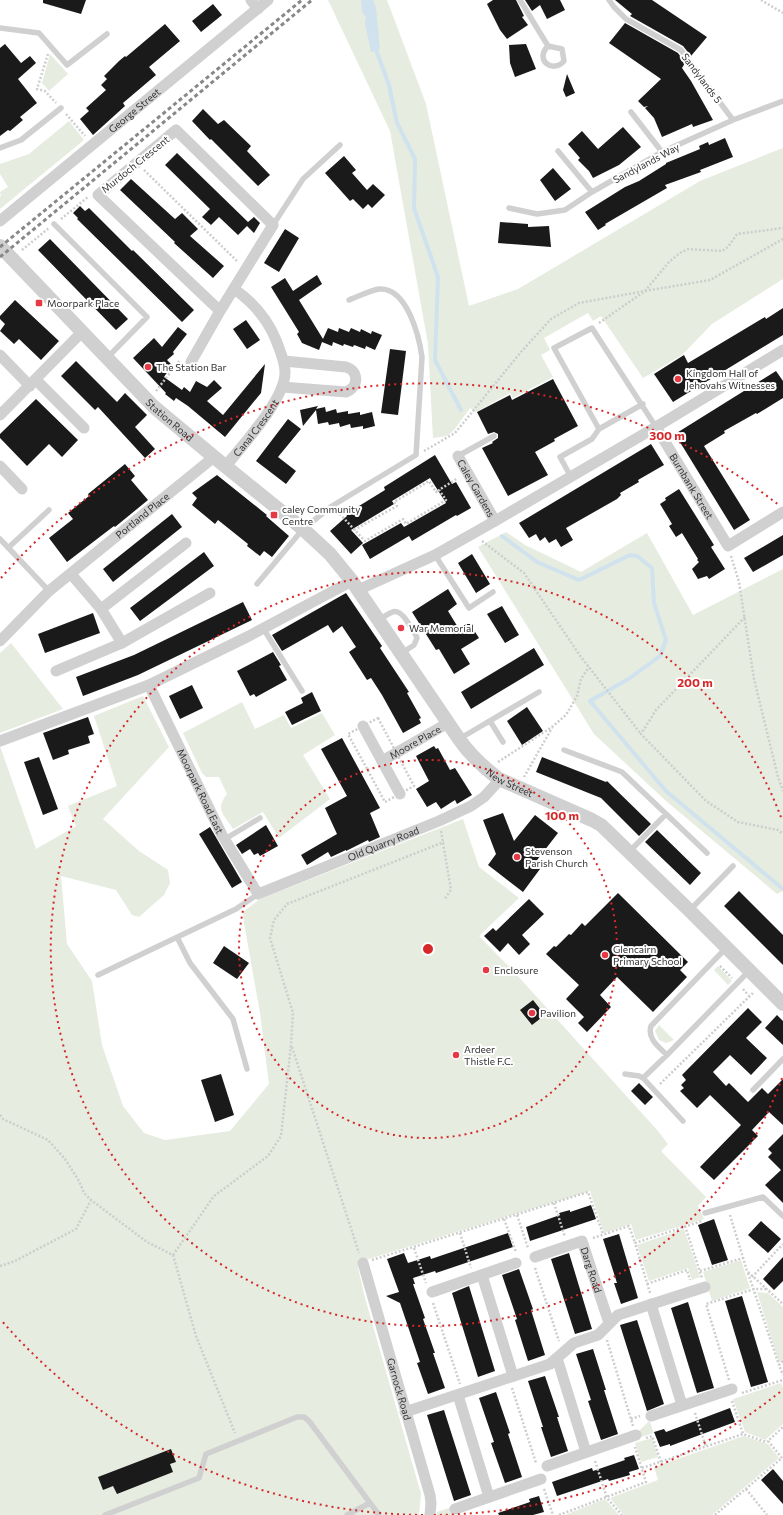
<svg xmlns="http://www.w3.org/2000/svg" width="783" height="1515" font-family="Commissioner,sans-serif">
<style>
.green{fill:#e6ecdf}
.water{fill:#cfe2ee}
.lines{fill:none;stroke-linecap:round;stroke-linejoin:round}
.stream{stroke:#cfe2ee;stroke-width:4}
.building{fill:#1a1a1a}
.path{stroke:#cdcdcd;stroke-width:2.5;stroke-dasharray:2 2;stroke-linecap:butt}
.service{stroke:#d0d0d0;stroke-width:5.5}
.minor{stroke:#d0d0d0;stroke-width:11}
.tertiary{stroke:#d0d0d0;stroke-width:14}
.rail{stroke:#888;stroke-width:3;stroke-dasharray:4 3;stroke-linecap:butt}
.ring{fill:none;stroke:#d62828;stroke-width:2;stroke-dasharray:2 4}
.poi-dot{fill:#e63946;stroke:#fff;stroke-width:1.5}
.labels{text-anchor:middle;stroke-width:4;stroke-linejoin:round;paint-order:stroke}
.street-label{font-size:10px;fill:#333;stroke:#fff}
.poi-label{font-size:10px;fill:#333;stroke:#fff;text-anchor:start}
.centre{fill:#d62828;stroke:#fff;stroke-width:2}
.ring-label{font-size:12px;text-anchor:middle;font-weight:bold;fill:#d62828;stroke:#fff;stroke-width:4;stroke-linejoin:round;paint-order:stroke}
</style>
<rect width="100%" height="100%" fill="#fff"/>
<path class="green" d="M328 0H387L426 104 469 306 518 289 700 181 783 148V279L712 324 682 355 643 378 601 316 593 321 588 313 544 338 550 350 541 355 553 377 513 398 510 393 476 412 470 408 454 430 447 436 433 438 428 344 390 131Z
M50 54 68 74 49 91 42 83Z
M69 121 84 140 0 209V197L1 196 0 192 8 187 0 174V164L29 154Z
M506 532 525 545 581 572 647 533 693 615 783 569V891L777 894 666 801 594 734 478 547Z
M11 643 63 709 0 733V653Z
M143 696 169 747 103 819 139 851 168 870 170 883 164 895 139 917 132 915 116 890 61 876 67 944 92 981 102 1045 123 1106 144 1133 165 1140 230 1131 269 1084 260 1013 244 923 243 912 260 899 463 819 479 867 519 898 479 936 517 975 658 1131 668 1144 661 1151 706 1197 698 1206 704 1219 636 1240 631 1224 604 1233 590 1191 359 1262 358 1268 365 1298 421 1494 419 1515H0V746L36 849 76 826 68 806 117 786 94 716Z
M242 702 255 729 284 715 291 728 322 713 335 735 303 755 330 799 279 838 263 812 233 829C223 813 215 810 227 794L219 777H206L202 773 183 733Z
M718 966 732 981 728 985 714 970Z
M659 1025 674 1040 666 1043 659 1040 655 1031Z
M684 1229 700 1277 692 1280 688 1268 649 1281 637 1245Z
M741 1260 750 1288 712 1301 703 1272Z
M757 1292 768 1293 783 1307V1359L779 1363Z
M781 1383 783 1388V1424L765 1440 745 1432 733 1399Z
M648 1422H650L654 1433 638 1438 637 1433Z
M744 1436 768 1444 779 1458 712 1515H624L610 1498 658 1480 654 1467Z
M652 1438 658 1457 641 1462 635 1443Z
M605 1499 619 1515H565Z
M452 1507 455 1515H437V1512Z"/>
<path class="water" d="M361 0H373L376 8 380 49 371 52 365 23 366 17 362 12Z"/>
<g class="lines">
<path class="stream" d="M375 47 389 85 397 123 415 159 414 208 438 277 435 360 461 410
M502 536 537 562 579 580 630 555 637 556 652 568 654 603 666 640 660 656 630 678 590 701 666 791 783 889"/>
</g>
<path class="building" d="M43 0H86L81 14 43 3Z
M493 0H516L524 16 522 17 528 25 507 39 500 30 487 4Z
M525 0H560L565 10 547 19 540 5 532 11Z
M615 0H652L707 37 691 56 683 46 630 16 632 14Z
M213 4 222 15 201 32 192 21Z
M625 23 678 53 685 63 682 68 691 81 713 120 693 127 692 124 662 137 654 118 645 108 648 106 644 107 638 101 661 79 609 43Z
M165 24 180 41 149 67 156 75 123 103 125 106 93 135 80 119 89 111 86 108 106 90 101 85 107 79 104 76 119 61 125 56 126 57Z
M5 44 21 63 30 56 36 63 18 79 37 103 20 117 23 120 10 131 8 130 0 136V48Z
M526 44 536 69 515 77 510 63 509 45Z
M567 74 575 93 566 97 563 90Z
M203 109 218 124 224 120 251 146 247 151 270 175 258 186 211 139 210 140 192 121Z
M623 127 641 147 619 165 593 178 589 171 578 160 580 158 568 144 582 131 598 149Z
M725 138 733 157 700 170 701 172 665 185 667 188 605 224 606 225 598 230 585 212 625 187 639 181 666 164V163L700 149 699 146 708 142 709 145Z
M177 153 248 222 254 217 260 223 254 233 247 226 238 235 219 217 211 225 202 217 210 209 165 165Z
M344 156 356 170 352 173 367 190 373 184 385 195 372 208 368 204 363 209 353 199 350 201 325 173Z
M553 168 571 189 555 201 540 180Z
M131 179 175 219 182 213 198 229 190 236 224 266 213 278 174 243 175 242 120 190Z
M80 206 85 211 89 208 132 251 133 250 194 310 182 322 77 219 78 218 73 213Z
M500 222 528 224V227L549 226 551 247 498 243Z
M285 229 299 238 279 272 264 263Z
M50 239 128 319 116 330 38 250Z
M317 275 322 284 299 300 323 339 328 328 338 332 339 328 349 332 351 328 360 332 361 329 371 334 372 331 382 335 375 350 366 346 365 349 354 345 353 347 344 344 343 346 333 342 332 346 322 342 319 350 302 343 297 334 299 332 271 287 285 278 293 291Z
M15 300 59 341 41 360 19 339 14 344 0 331 5 324 0 319V316Z
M783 308V335L673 402 654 374 684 355 688 363 765 317 766 319Z
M246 320 260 340 247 349 233 329Z
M178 327 187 334 173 352 174 354 167 360 172 365 164 377 182 390 184 387 190 392 196 381 207 387 214 380 222 388 207 401 223 415 265 364 261 393 225 437 188 406 176 398 174 401 165 394 166 393 133 358 154 338 162 347Z
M390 349 406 351 398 415 381 413Z
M76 361 117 402 125 393 147 415 135 427 155 449 145 458 98 407 95 410 61 376Z
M776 371 783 381V398L757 414 756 413 724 431 725 433 704 446 750 520 734 530 675 434Z
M553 379 578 426 554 439 555 441 535 452 548 475 508 496 482 448 493 443 492 442 498 438V434L494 432 488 434 477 412 510 395 512 400Z
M36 399 78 440 62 457 49 444 27 466 0 438V434Z
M318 406 316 409 325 407 326 412 336 409 337 413 348 411V414L360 412V415L372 412 375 426 363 429V426L351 428 350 424 340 427 339 423 329 425 328 422 318 424 316 410 303 426 300 410Z
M288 419 301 429 278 457 296 471 286 484 256 461Z
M651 444 664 465 638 480 639 482 620 493 621 495 617 499 566 528 573 540 561 547 556 539 549 543 545 537 540 541 536 534 529 538 519 523Z
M435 455 452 484 456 482 471 508 457 516 456 515 412 541 409 536 370 559 362 545 401 523 404 527 446 503 430 478 392 501 394 504 351 530 363 543 351 554 330 531 347 516 346 514 385 490 384 487Z
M125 464 135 476 131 480 148 500 115 527 114 526 67 562 49 538 73 519 68 513 89 496 88 494Z
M217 475 267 515 266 516 289 536 272 557 264 551 260 556 247 546 248 544 218 520 215 524 192 505 197 498 192 493Z
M679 489 714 545 711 547 725 569 709 579 707 576 698 579 692 569 699 562 697 560 698 559 682 533 676 537 669 526 672 524 660 504 666 500 665 498Z
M172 514 182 527 113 582 103 569Z
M783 535V555L753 572 744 558Z
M204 552 214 566 140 621 130 608Z
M472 554 490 584 476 593 458 563Z
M448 589 457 604 448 611 459 629 466 624H470L479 638 461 649 470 664 454 674 439 649 436 650 412 612Z
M346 593 382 646 380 648 409 692 407 693 421 718 419 719 421 723 403 733 382 695 371 678 367 680 349 652 356 647 342 626 333 633 328 625 282 651 272 635Z
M243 602 252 620 138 675 83 696 76 677 134 655Z
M502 606 519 635 505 643 487 614Z
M93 613 100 633 45 653 38 634Z
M534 648 544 665 471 709 461 692Z
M273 652 281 665 279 666 287 680 256 697 254 694 250 696 237 671Z
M192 685 203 708 180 719 169 696Z
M312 692 321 711 292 725 285 712 303 703 301 698Z
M527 707 543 731 522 745 507 721Z
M88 717 94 734 88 736 90 743 68 750 69 754 53 760 43 733Z
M342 738 380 808 370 813 380 837 369 842 368 840 346 851V850L331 857 328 852 307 865 301 855 337 834 325 808 347 796 321 749Z
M434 746 436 749 438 748 450 770 455 768 472 795 457 804 455 800 441 809 436 802 427 807 416 789 429 781 416 756Z
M39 757 58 809 43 815 24 762Z
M542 757 606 782 607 781 651 824 639 836 601 798 536 772Z
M503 813 514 841 535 815 558 833 534 864 540 869 523 892 488 865 496 854 483 820Z
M266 825 278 846 260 856 258 853 254 855 250 849 242 854 236 845Z
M210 827 242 882 232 888 199 834Z
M657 830 701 873 690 885 645 842Z
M739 891 783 935V965L724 906Z
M618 893 688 962 680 970 687 977 653 1012 617 977 600 995 611 1007 587 1032 578 1023 584 1017 566 999 579 985 546 954 554 946 556 947 569 934 571 935 582 923 585 926Z
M529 899 544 914 522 935 530 944 519 955 508 943 500 952 484 936 493 928 496 931Z
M224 946 249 963 237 979 213 963Z
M533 1000 545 1015 532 1025 520 1010Z
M748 1008 762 1022 746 1038 767 1058 751 1075 730 1055 713 1072 726 1086 729 1083 748 1102 762 1088 768 1094 783 1079V1125L769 1112 752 1130 758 1136 714 1180 700 1167 741 1125 710 1095 697 1108 680 1091 684 1088 681 1085 686 1080 682 1075Z
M777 1015 783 1021V1045L765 1028Z
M221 1074 234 1115 215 1122 201 1080Z
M639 1083 653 1097 645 1105 631 1091Z
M783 1134V1203L765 1185 781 1170 768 1157 772 1153 768 1149Z
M591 1205 596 1219 530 1241 526 1227 560 1215 559 1213 570 1210V1212Z
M714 1219 728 1260 712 1265 698 1225Z
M761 1221 781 1239 768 1253 748 1235Z
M508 1233 513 1247 436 1273 435 1271 413 1278 415 1284H413L425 1318 423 1319 435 1353H433L445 1388 428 1394 417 1363 420 1362 400 1303 386 1296 399 1292 387 1259 404 1253 408 1263 430 1256 431 1259Z
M619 1234 638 1298 621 1304 614 1283H617L603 1239Z
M569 1253 592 1329 575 1334 551 1259Z
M783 1257V1281L774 1290 763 1279Z
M519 1269 533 1309 531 1310 545 1355 528 1361 515 1320 517 1319 502 1275Z
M469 1286 495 1371 478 1377 452 1293Z
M742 1296 768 1382 751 1387 725 1301Z
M688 1302 714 1388 697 1393 671 1308Z
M637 1320 664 1404 647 1411 620 1325Z
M593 1349 606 1390H604L618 1434 601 1440 588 1401 591 1400 576 1354Z
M545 1376 559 1417H557L568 1451 551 1457 541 1427H543L528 1381Z
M496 1392 510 1433 508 1434 522 1477 505 1483 491 1443 494 1442 479 1398Z
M730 1408 735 1422 670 1446V1444L660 1447 654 1432 664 1429 666 1432Z
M444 1410 471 1495 454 1501 427 1415Z
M171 1449 176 1462 170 1464 173 1472 117 1494 113 1486 103 1490 98 1477Z
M634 1455 639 1469 629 1472 630 1475 609 1481 608 1479 557 1496 552 1482 592 1468 593 1471 625 1460 624 1458Z
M773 1469 783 1481V1504L761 1480Z
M539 1496 544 1512 533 1515H499L498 1513 530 1502 529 1499Z"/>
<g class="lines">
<path class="path" d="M761 0 783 13
M48 54 37 89 45 91 56 103
M66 114 85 136
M144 170 238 262
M61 219 88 197
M22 250 49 228
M599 323 645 291 710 280 783 239
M156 391 180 360
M424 451 455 433 521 352 551 319 579 303 645 291 669 262 680 253 688 249 722 251 728 247 737 234 783 228
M337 511 365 541 403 519 406 524 446 500 439 490 458 478
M354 530 397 506 394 502 429 481 436 492 439 490
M482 541 524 573 581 657 641 734
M731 556 739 582 754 679 778 777 783 791
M745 617 656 710 641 734 706 801 738 822 778 830 783 834
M378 718 414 786 385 802 348 734Z
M498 762 552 727 566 715 577 696 581 679 589 667
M524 777 552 728
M441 831 451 890 444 900
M720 966 732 978
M743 989 749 996
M292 1047 359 1253
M660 1084 754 992
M0 1115 3 1119 48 1140 65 1159 79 1181 84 1193 91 1200 147 1242 173 1255 196 1336 235 1433
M554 1203 565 1237
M517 1215 528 1248
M730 1215 747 1271 783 1304
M504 1219 516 1252
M685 1226 702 1278
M460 1233 471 1268
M593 1238 629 1226 635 1243
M414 1248 426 1283
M173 1255 214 1196 268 1156 281 1136 291 1045 293 1013 270 938 274 920 287 904 444 842
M372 1260 588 1192 603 1234
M0 1266 15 1261 76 1229 91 1200
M535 1268 559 1341
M700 1271 743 1258
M748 1273 779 1365
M752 1277 783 1244
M647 1284 687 1270 690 1280
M650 1293 635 1243 702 1221
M433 1303 460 1384
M607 1340 633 1426
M783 1361 779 1365 783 1375
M729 1380 706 1304 754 1289H767
M512 1388 536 1463
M742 1393 783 1380
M732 1401 743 1434
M695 1413 706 1447
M631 1419 640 1416
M646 1438 652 1436 661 1462
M595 1461 607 1498 622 1515
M642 1468 743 1434 766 1442 768 1441
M544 1489 553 1515
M746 1489 767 1515
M559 1515 646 1482 635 1447
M715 1515 782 1458 768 1441 783 1427"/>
<path class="service" d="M520 0 548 46 562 49 564 61C553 74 534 60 548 46
M609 0 614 7 626 19 681 50 733 120
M0 28 39 33 67 65 107 34
M631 112 662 152
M0 148 21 140 61 108
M558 151 592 192
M509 208 537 214 565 210 592 192 662 152 733 120 783 101
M54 224 147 317 107 358
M273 225 303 179 340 145
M599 429 554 348 592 328 656 427
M458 456 494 436
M571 477 560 457 592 439 599 429 643 404
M0 539 49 591
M8 548 49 510
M435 555 469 608 493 592
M257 584 303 529 332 506 416 455 422 357C419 336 407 287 379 289 371 290 357 297 349 300
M379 620C392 611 397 606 407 621 410 627 415 632 417 638L414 645 402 653
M263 628 302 691
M490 721 503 742
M459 739 539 692
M564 750 622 772 707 853
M225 839 260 818
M630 851 666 814
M690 910 733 866
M177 937 190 963 233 1019 247 1069
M727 947 651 1026C647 1039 659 1047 667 1055L750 970
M98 975 236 909 258 894
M625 1074 639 1076 643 1078 683 1121
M643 1078 667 1055
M753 1090 783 1059
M705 1213 763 1197 783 1216
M105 1515 199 1478 206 1454 297 1417H304L309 1421 379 1515
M347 1515 370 1503"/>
<g class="minor">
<path d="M251 0 258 9"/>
<path id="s1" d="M0 221 268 0"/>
<path d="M0 355 30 386"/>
<path d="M191 362 220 311 273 225 176 130 98 195 220 311"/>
<path d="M36 380 84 428"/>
<path d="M282 387 346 392C359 387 359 371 346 367L284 361"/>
<path d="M0 415 82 332"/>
<path id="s2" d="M656 427 728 546 783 512"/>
<path id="s3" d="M458 456 495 521"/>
<path d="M0 466 22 489"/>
<path id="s4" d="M225 467C242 446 286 398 285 372 285 361 280 351 276 340 267 318 253 302 234 289"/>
<path d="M71 574 101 609 122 643"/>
<path d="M358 590 435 555 495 521 656 427 783 350"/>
<path d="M101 609 186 543"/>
<path id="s5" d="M0 641 49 591 214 457"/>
<path d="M56 671 122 643 210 593"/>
<path id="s6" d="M149 685 222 835 258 894 439 821 471 806 484 797 495 785 499 779"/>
<path d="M363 726 400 794"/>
<path d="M0 741 149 685 249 636 352 581"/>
<path id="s7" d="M382 761 448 723"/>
<path id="s8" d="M535 1257 582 1241 609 1323"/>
<path id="s9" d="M363 1263 430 1495 431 1503 430 1515"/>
<path d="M482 1275 513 1376"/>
<path d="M432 1292 516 1263"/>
<path d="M651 1304 682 1405"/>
<path d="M557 1358 586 1452"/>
<path d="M458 1395 489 1497"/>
<path d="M405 1412 550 1364 574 1343 598 1335 618 1315 705 1287"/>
<path d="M651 1416 732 1389"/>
<path d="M547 1466 636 1435"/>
<path d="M455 1509 541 1479"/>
</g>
<path class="tertiary" id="s10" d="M0 246 154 407 214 457 303 529 330 554 352 581 459 739C470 755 483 767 499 779L592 820 601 825 689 910 783 1004"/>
<path class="rail" d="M0 247 302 0
M0 257 312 0"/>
</g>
<g class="ring">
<circle cx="428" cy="949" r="189"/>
<path d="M782 1078A377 377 0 1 1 782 820"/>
<path d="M780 1392A566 566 0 0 1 433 1515M423 1515A566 566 0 0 1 1 1320M1 578A566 566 0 0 1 780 506"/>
</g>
<g class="poi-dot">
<rect x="35" y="299" width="8" height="8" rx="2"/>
<circle cx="148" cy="367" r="4"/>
<circle cx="678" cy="379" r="4"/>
<rect x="270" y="511" width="8" height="8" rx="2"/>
<circle cx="401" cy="628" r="4"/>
<circle cx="517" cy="857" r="4"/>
<circle cx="605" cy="955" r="4"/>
<circle cx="486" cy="970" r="4"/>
<circle cx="532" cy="1013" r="4"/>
<circle cx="456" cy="1055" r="4"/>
</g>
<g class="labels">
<g class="street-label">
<text transform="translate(702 78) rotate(53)" y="4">Sandylands 5</text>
<text dy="4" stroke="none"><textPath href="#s1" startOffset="174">George Street</textPath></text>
<text transform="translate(646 163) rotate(-28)" y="4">Sandylands Way</text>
<text transform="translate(135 164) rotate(-39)" y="4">Murdoch Crescent</text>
<text dy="4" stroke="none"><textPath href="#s10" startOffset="243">Station Road</textPath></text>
<text dy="4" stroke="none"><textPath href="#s4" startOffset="50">Canal Crescent</textPath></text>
<text dy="4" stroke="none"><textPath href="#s2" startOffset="69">Burnbank Street</textPath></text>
<text dy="4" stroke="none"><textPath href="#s3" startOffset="37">Caley Gardens</textPath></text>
<text dy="4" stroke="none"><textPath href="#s5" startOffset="190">Portland Place</textPath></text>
<text dy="4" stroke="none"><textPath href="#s7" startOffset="38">Moore Place</textPath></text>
<text dy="4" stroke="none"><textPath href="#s10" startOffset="746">New Street</textPath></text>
<text dy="4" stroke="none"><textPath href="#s6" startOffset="118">Moorpark Road East</textPath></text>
<text dy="4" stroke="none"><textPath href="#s6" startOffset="371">Old Quarry Road</textPath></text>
<text dy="4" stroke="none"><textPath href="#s8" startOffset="80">Darg Road</textPath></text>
<text dy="4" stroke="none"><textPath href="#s9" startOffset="131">Garnock Road</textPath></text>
</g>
<g class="poi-label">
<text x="47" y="307">Moorpark Place</text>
<text x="156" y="371">The Station Bar</text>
<text x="686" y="377">Kingdom Hall of<tspan x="686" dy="12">Jehovahs Witnesses</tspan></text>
<text x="282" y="513">caley Community<tspan x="282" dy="12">Centre</tspan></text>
<text x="409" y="632">War Memorial</text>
<text x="525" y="855">Stevenson<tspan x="525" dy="12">Parish Church</tspan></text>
<text x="613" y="953">Glencairn<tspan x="613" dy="12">Primary School</tspan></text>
<text x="494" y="974">Enclosure</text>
<text x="540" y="1017">Pavilion</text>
<text x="464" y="1053">Ardeer<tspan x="464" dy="12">Thistle F.C.</tspan></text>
</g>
</g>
<circle cx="428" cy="949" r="6" class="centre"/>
<g class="ring-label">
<text x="667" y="440">300 m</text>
<text x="695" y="687">200 m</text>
<text x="562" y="820">100 m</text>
</g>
</svg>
